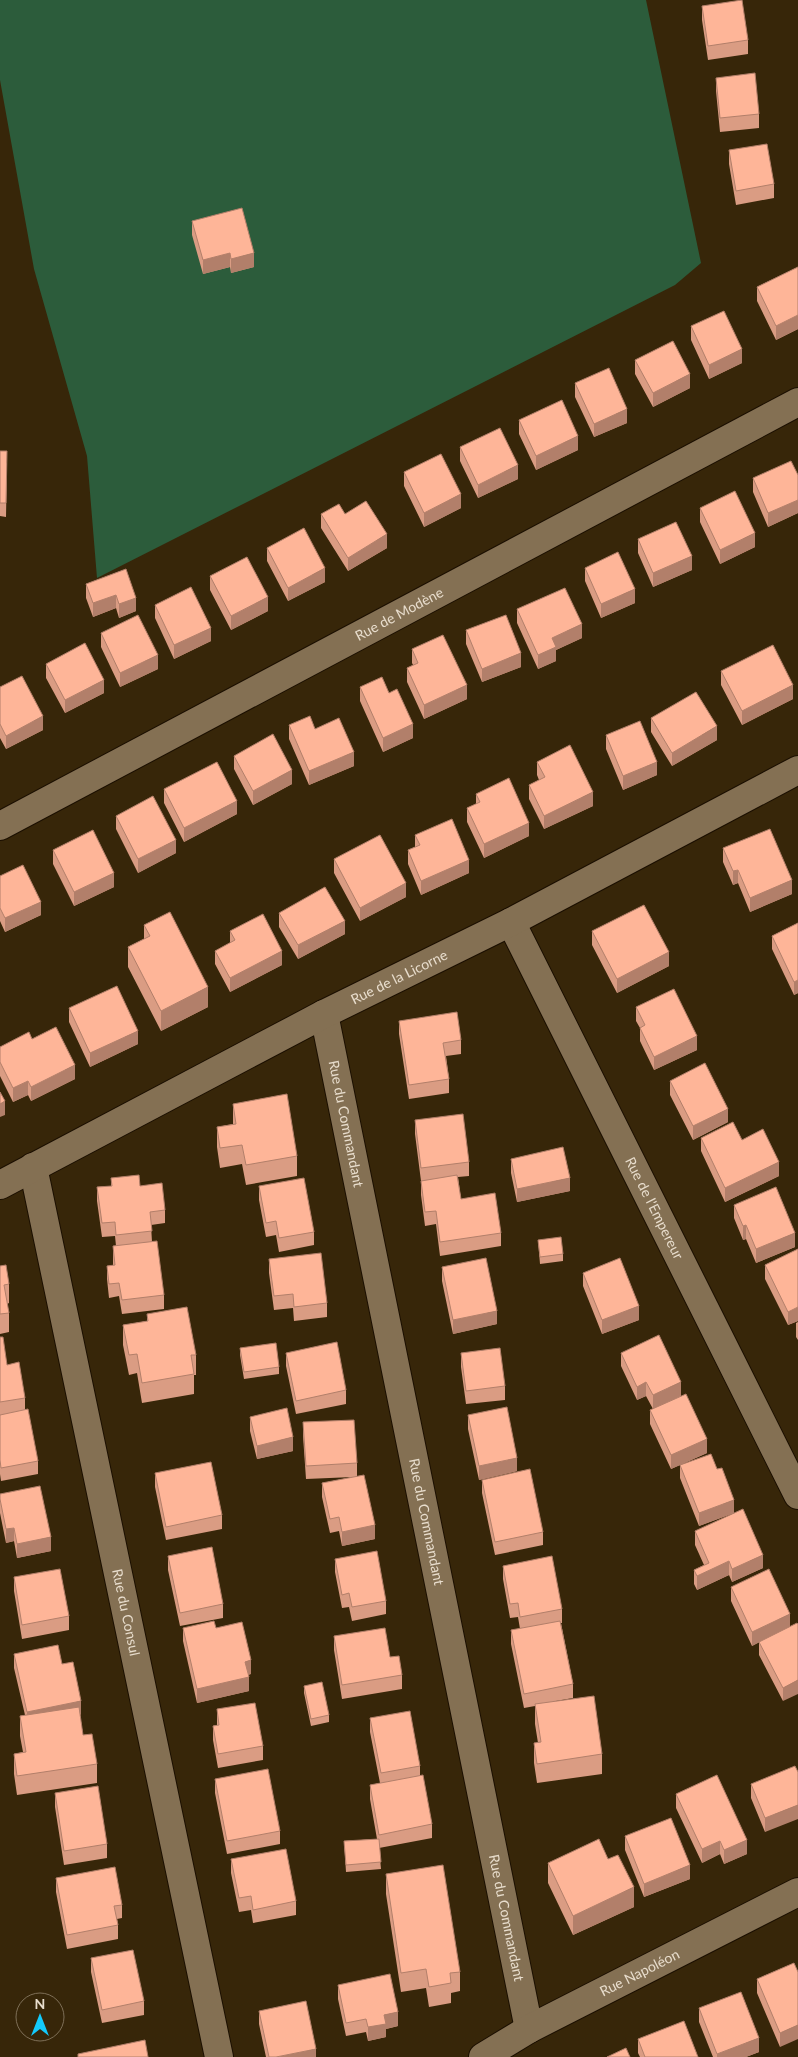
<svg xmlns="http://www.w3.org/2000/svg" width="798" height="2057" font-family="Lato,sans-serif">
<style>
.green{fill:#2c5c3b}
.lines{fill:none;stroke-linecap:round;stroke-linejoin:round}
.minor-casing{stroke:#1b0f00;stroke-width:30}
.minor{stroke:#847053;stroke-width:28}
.wall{fill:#da9c83}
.shaded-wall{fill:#b27f6a}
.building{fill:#feb598;stroke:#b27f6a}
.labels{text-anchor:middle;stroke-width:5;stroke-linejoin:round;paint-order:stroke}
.street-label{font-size:14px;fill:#e8ddcd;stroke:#372609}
</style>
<rect width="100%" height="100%" fill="#372609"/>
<path class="green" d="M0 0H646L701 263 675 285 97 578 87 456 34 269 0 80Z"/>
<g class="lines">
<g class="minor-casing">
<g id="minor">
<path id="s1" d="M0 826 798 402"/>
<path id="s2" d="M511 922 798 1495"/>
<path id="s3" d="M324 1014 529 2029"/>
<path id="s4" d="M33 1167 219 2057"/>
<path id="s5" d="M0 1185 324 1014 511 922 798 770"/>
<path id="s6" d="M483 2057 529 2029 798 1892"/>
</g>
</g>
<use href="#minor" class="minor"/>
</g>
<path class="wall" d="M702 6 748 40V54L708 60 702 20Z
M716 78 759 114V128L720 132 716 91Z
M729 150 774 184V198L736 205 729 164Z
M192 221 254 267 231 273 230 267 203 274 192 235Z
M798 267V329L776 340 757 301V287Z
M691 326 742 363 709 379 691 340Z
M635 360 690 388 653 407 635 374Z
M575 383 627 423 594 437 575 397Z
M519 420 578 450 536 470 519 434Z
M460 447 518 479 478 498 460 461Z
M0 451 7 464 6 517 0 516Z
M404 472 461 508 424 527 404 486Z
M798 475V513L768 527 753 492V478Z
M700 508 755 547 720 564 700 522Z
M321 514H345L387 548 348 571 321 528Z
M638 539 692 570 653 587 638 553Z
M267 548 325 582 288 601 267 561Z
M585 568 635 603 601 618 585 581Z
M126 569 136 611 119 618 116 608 93 617 86 598V584Z
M210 576 268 611 231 630 210 590Z
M155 605 211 641 174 659 155 618Z
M517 609 582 638 556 650V661L538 669 517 623Z
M466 630 521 667 482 682 466 644Z
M101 633 158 669 120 687 101 647Z
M412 649 467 699 424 719 407 682V668L413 665 412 663Z
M46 664 104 693 65 713 46 678Z
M721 671 793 699 742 725 721 685Z
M0 687 43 730 6 749 0 738Z
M360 687 389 693 413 738 383 752 360 701Z
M651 718 717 740 672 766 651 732Z
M289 725 315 729 354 766 309 785 289 739Z
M606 735 657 775 623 790 606 749Z
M234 756 292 784 253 805 234 769Z
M537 762 593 806 544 829 529 799V785L539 780 537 775Z
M164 789 237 814 184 842 164 803Z
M476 794 529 836 484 858 467 822V808L476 804Z
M116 816 176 853 138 873 116 829Z
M415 835 469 873 421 895 408 864V850L415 847Z
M723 848 792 894 750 912 738 883 733 885 723 862Z
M53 850 114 887 74 906 53 864Z
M334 859 406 897 360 921 334 873Z
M0 876 41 915 5 932 0 921Z
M279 913 345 934 298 959 279 927Z
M798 923V993L794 995 772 949V936Z
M144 925 208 1007 161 1031 128 967V947L144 939Z
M230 931 282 965 230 992 215 964V951L230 943Z
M592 931 669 966 617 993 592 945Z
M636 1007 697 1050 654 1070 640 1041V1028L636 1021Z
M69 1008 138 1044 90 1067 69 1022Z
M399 1021 461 1040V1054L446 1056 449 1079V1093L409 1099 399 1034Z
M32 1039 75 1079 31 1101 28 1095 13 1102 0 1076V1047Z
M670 1081 728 1122 693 1140 670 1095Z
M233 1104 297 1156V1176L246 1185 242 1164 220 1168 217 1147V1127L233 1124Z
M415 1120 469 1162V1176L458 1177 461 1199 501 1233V1246L440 1256 436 1224 425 1226 421 1195V1181L415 1134Z
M701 1138 742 1140 779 1176 725 1202 701 1151Z
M511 1159 570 1191 517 1202 511 1173Z
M111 1178 140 1186 165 1210V1223L151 1225 152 1242 164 1295V1309L122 1314 119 1296 109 1298 107 1279V1266L113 1265V1246H116L115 1236 102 1237 97 1201V1187L111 1186Z
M259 1186 314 1232V1245L279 1252 276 1235 266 1237 259 1200Z
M734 1205 795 1247 756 1263 746 1239 743 1240 734 1218Z
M538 1240 563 1254V1261L540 1264Z
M798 1249V1321L788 1325 765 1279V1265Z
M269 1259 327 1303V1317L294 1321 293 1308 274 1310 269 1273Z
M0 1266 9 1284V1303L7 1304 9 1313V1332L0 1334Z
M442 1267 497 1324 453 1334 442 1281Z
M583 1273 639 1320 602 1334 583 1286Z
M147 1314 196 1355V1375H194V1394L142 1403 137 1373 129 1375 123 1345V1325L147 1321Z
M798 1322V1340L796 1337V1323Z
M0 1337 7 1365 25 1398V1410L38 1461V1474L1 1481 0 1474Z
M240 1348 279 1367V1374L244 1379 240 1355Z
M286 1353 346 1390V1404L296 1414 286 1366Z
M461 1353 505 1386V1400L466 1404 461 1367Z
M621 1353 681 1396 707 1453 671 1469 650 1424V1410L653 1409 646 1396 637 1400 621 1366Z
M468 1415 517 1471 479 1480 468 1429Z
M250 1417 293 1451 257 1459 250 1431Z
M303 1422 357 1463V1476L375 1539 342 1546 339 1531 330 1533 322 1497V1483L353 1477 306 1479 303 1436Z
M680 1465 734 1513 699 1526 680 1478Z
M155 1473 222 1515V1529L166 1540 155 1487Z
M482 1480 543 1532V1545L495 1555 482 1493Z
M0 1494 51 1551 17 1558 14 1541 6 1543 0 1513Z
M695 1531 763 1568 732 1582 729 1575 697 1590 694 1584V1570L704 1565 695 1545Z
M168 1556 223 1604V1618L180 1626 168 1570Z
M335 1559 386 1601V1614L352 1621 349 1607 342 1608 335 1572Z
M503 1566 562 1609V1623H561L573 1684V1698L556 1701 602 1754V1774L537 1783 534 1763V1743H538L535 1724V1706L524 1708 511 1644V1630L520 1629 518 1617 510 1618 503 1579Z
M14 1577 69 1616V1630L22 1639 14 1591Z
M731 1587 790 1626 783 1701 759 1655V1642L752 1646 731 1601Z
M183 1628H216L251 1674 248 1675 249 1691 197 1703 183 1641Z
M334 1636 390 1657 402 1675V1689L342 1699 334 1650Z
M14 1654 62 1664 81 1714 80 1715 83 1735 97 1764V1783L17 1795 14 1774V1754L23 1752 20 1736V1716L25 1715 14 1668Z
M304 1686 329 1715V1722L311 1726 304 1693Z
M217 1709 263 1746V1760L218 1768 213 1740V1726L217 1725Z
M370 1718 420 1766V1776L432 1824V1838L379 1848 381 1869 346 1872 344 1841 377 1839 370 1799V1785L380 1783 370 1732Z
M798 1772 765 1832 751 1798V1784Z
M215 1779 280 1831V1844L227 1854 215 1793Z
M55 1793 107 1844V1858L64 1865 55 1807Z
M676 1794 747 1854 724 1864 720 1854 702 1863 676 1808Z
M625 1836 690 1879 644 1897 625 1850Z
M231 1859 296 1901V1915L253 1923 251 1910 239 1912 231 1873Z
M608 1859 634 1907 573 1935 548 1883V1863Z
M386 1874 460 1972V1991L451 1993V2003L429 2007 426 1988 401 1992 386 1894Z
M56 1878 122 1905V1918L117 1919 118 1925V1939L67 1949 56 1892Z
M91 1958 144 2001V2015L102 2023 91 1972Z
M794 1963 780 2047 757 1993V1979Z
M338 1985 398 2026 386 2029V2037L368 2041 366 2032 346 2036 338 1999Z
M699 2008 759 2052 746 2057H713L699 2022Z
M259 2011 316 2057H266L259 2024Z
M638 2039 698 2057H640L638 2053Z"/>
<path class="shaded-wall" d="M230 253V267L203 274V260Z
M254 253V267L231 273V259Z
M798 315V329L776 340V326Z
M742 349V363L709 379V365Z
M690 374V388L653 407V393Z
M627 409V423L594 437V424Z
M578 436V450L536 470V456Z
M518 465V479L478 498V485Z
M461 494V508L424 527V513Z
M798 500V513L768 527V513Z
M755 533V547L720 564V550Z
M387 534V548L348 571V558Z
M692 556V570L653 587V573Z
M325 568V582L288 601V588Z
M635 589V603L601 618V604Z
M116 595V608L93 617V603Z
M268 597V611L231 630V616Z
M136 598V611L119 618V604Z
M582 624V638L556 650V661L538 669V655L552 638Z
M211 628V641L174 659V645Z
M521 653V667L482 682V669Z
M158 655V669L120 687V673Z
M104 680V693L65 713V700Z
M467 685V699L424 719V705Z
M793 685V699L742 725V711Z
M43 716V730L6 749V736Z
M413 724V738L383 752V738Z
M717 726V740L672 766V753Z
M354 752V766L309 785V771Z
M657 762V775L623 790V776Z
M292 770V784L253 805V791Z
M593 792V806L544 829V816Z
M237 801V814L184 842V828Z
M529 823V836L484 858V844Z
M176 840V853L138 873V859Z
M469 860V873L421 895V881Z
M738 870V883L733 885V871Z
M114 873V887L74 906V892Z
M792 880V894L750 912V898Z
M406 883V897L360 921V908Z
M41 902V915L5 932V918Z
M345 921V934L298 959V945Z
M282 951V965L230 992V978Z
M669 952V966L617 993V979Z
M798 980V993L794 995V982Z
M208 987V1007L161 1031V1011Z
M138 1031V1044L90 1067V1053Z
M697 1036V1050L654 1070V1057Z
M75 1065V1079L31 1101V1087Z
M28 1081V1095L13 1102V1088Z
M5 1101V1115L0 1117V1104Z
M728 1109V1122L693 1140V1126Z
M779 1162V1176L725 1202V1188Z
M570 1178V1191L517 1202V1189Z
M746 1225V1239L743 1240V1226Z
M795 1233V1247L756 1263V1249Z
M639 1306V1320L602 1334V1320Z
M798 1307V1321L788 1325V1312Z
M497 1311V1324L453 1334V1320Z
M646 1382V1396L637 1400V1387Z
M681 1382V1396L653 1409V1395Z
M293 1437V1451L257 1459V1446Z
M707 1439V1453L671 1469V1455Z
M517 1458V1471L479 1480V1466Z
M734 1500V1513L699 1526V1513Z
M375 1525V1539L342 1546V1532Z
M14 1528V1541L6 1543V1529Z
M51 1537V1551L17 1558V1544Z
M763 1555V1568L732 1582V1569Z
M729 1561V1575L697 1590V1576Z
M790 1614V1627L752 1646V1632Z
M251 1660V1674L245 1675V1662Z
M249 1677V1691L197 1703V1689Z
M798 1680V1694L783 1701V1688Z
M81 1701V1714L27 1726V1712Z
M798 1805V1819L765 1832V1818Z
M747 1840V1854L724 1864V1850Z
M720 1841V1854L702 1863V1849Z
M690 1865V1879L644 1897V1884Z
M634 1887V1907L573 1935V1916Z
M398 2012V2026L386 2029V2037L368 2041V2027L384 2015Z
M798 2025V2039L780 2047V2033Z
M759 2038V2052L746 2057H717V2054Z
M316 2049V2057H276Z"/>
<path class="building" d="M742 0 748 40 708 46 702 6Z
M755 73 759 114 720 118 716 78Z
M767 144 774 184 736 191 729 150Z
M242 208 254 253 231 259 230 253 203 260 192 221Z
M798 267V315L776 326 757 287Z
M724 311 742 349 709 365 691 326Z
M673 341 690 374 653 393 635 360Z
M609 368 627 409 594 424 575 383Z
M562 400 578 436 536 456 519 420Z
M500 428 518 465 478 485 460 447Z
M0 451H7L6 503H0Z
M441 454 461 494 424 513 404 472Z
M791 461 798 475V500L768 513 753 478Z
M735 491 755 533 720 550 700 508Z
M366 501 387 534 348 558 321 514 339 504 345 514Z
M676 522 692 556 653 573 638 539Z
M304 528 325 568 288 588 267 548Z
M618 552 635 589 601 604 585 568Z
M247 557 268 597 231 616 210 576Z
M126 569 136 598 119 604 116 595 93 603 86 584Z
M191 587 211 628 174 645 155 605Z
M565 588 582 624 552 638 556 647 538 655 517 609Z
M138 615 158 655 120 673 101 633Z
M506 615 521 653 482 669 466 630Z
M443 635 467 685 424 705 407 668 418 663 412 649Z
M85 643 104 680 65 700 46 664Z
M773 645 793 685 742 711 721 671Z
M22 676 43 716 6 736 0 724V687Z
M382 677 389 693 397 689 413 724 383 738 360 687Z
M696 692 717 726 672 753 651 718Z
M310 716 315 729 339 718 354 752 309 771 289 725Z
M640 721 657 762 623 776 606 735Z
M273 734 292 770 253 791 234 756Z
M570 745 593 792 544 816 529 785 545 777 537 762Z
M217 762 237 801 184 828 164 789Z
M509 778 529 823 484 844 467 808 480 802 476 794Z
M153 796 176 840 138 859 116 816Z
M452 819 469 860 421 881 408 850 420 845 415 835Z
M770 829 792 880 750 898 738 870 733 871 723 848Z
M93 830 114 873 74 892 53 850Z
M380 835 406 883 360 908 334 859Z
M23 865 41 902 5 918 0 908V876Z
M325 887 345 921 298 945 279 913Z
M644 905 669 952 617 979 592 931Z
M170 912 208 987 161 1011 128 947 150 936 144 925Z
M263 914 282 951 230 978 215 951 235 940 230 931Z
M798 923V980L794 982 772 936Z
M117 986 138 1031 90 1053 69 1008Z
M674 989 697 1036 654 1057 640 1028 645 1025 636 1007Z
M457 1012 461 1040 443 1043 449 1079 409 1085 399 1021Z
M56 1027 75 1065 31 1087 28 1081 13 1088 0 1062V1047L29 1032 32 1039Z
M705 1063 728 1109 693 1126 670 1081Z
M0 1092 5 1101 0 1104Z
M287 1094 297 1156 246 1165 242 1145 220 1148 217 1127 236 1124 233 1104Z
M463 1114 469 1162 421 1168 415 1120Z
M733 1122 742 1140 763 1129 779 1162 725 1188 701 1138Z
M563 1147 570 1178 517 1189 511 1159Z
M139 1175 140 1186 162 1183 165 1210 150 1212 152 1231 116 1235 115 1222 102 1223 97 1187 112 1186 111 1178Z
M457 1175 461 1199 495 1193 501 1233 440 1242 436 1211 425 1212 421 1181Z
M304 1178 314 1232 279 1238 276 1221 266 1223 259 1186Z
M776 1187 795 1233 756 1249 746 1225 743 1226 734 1205Z
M561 1237 563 1254 540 1257 538 1240Z
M157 1241 164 1295 122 1300 119 1283 109 1284 107 1266 115 1265 113 1246Z
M798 1249V1307L788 1312 765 1265Z
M321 1253 327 1303 294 1307 293 1294 274 1296 269 1259Z
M486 1258 497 1311 453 1320 442 1267Z
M620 1258 639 1306 602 1320 583 1273Z
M6 1265 9 1284 4 1285 9 1313 0 1314V1266Z
M187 1307 196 1355H191L194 1374 142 1383 137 1354 129 1355 123 1325 148 1321 147 1314Z
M659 1335 681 1382 653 1395 646 1382 637 1387 621 1353Z
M0 1337H3L7 1365 19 1362 25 1398 0 1402Z
M337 1342 346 1390 296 1401 286 1353Z
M276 1343 279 1367 244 1372 240 1348Z
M500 1348 505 1386 466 1391 461 1353Z
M686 1394 707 1439 671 1455 650 1410Z
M507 1407 517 1458 479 1466 468 1415Z
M287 1408 293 1437 257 1446 250 1417Z
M28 1409 38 1461 1 1468 0 1460V1415Z
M354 1420 357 1463 306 1466 303 1422Z
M711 1454 717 1469 722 1468 734 1500 699 1513 680 1465Z
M211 1462 222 1515 166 1527 155 1473Z
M530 1469 543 1532 495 1542 482 1480Z
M364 1475 375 1525 342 1532 339 1517 330 1519 322 1483Z
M40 1486 51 1537 17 1544 14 1528 6 1529 0 1499V1494Z
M743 1509 763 1555 732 1569 729 1561 697 1576 694 1570 709 1563 695 1531Z
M212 1547 223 1604 180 1613 168 1556Z
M377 1551 386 1601 352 1607 349 1593 342 1595 335 1559Z
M552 1556 562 1609 520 1617 518 1603 510 1604 503 1566Z
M60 1569 69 1616 22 1625 14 1577Z
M769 1569 790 1614 752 1632 731 1587Z
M214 1621 216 1628 242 1622 251 1660 245 1662 249 1677 197 1689 183 1628Z
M560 1621 573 1684 524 1694 511 1630Z
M797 1623 798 1624V1680L783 1688 759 1642Z
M385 1628 390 1657 399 1656 402 1675 342 1685 334 1636Z
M58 1645 62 1664 73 1662 81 1701 27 1712 14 1654Z
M322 1682 329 1715 311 1719 304 1686Z
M594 1696 602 1754 537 1764 534 1743 541 1742 535 1704Z
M255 1703 263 1746 218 1754 213 1726 219 1725 217 1709Z
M79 1707 83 1735 92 1734 97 1764 17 1776 14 1754 26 1752 20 1716Z
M410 1711 420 1766 381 1773 370 1718Z
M795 1766 798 1772V1805L765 1818 751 1784Z
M268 1769 280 1831 227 1841 215 1779Z
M423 1775 432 1824 379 1835 370 1785Z
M717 1775 747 1840 724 1850 720 1841 702 1849 676 1794Z
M98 1786 107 1844 64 1851 55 1793Z
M671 1818 690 1865 644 1884 625 1836Z
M379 1839 381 1862 346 1865 344 1841Z
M599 1839 608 1859 618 1855 634 1887 573 1916 548 1863Z
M286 1849 296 1901 253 1910 251 1896 239 1898 231 1859Z
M443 1865 460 1972 450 1973 451 1983 429 1987 426 1969 401 1973 386 1874Z
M115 1867 122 1905 114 1906 118 1925 67 1935 56 1878Z
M133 1950 144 2001 102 2010 91 1958Z
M794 1963 798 1972V2025L780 2033 757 1979Z
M390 1974 398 2012 384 2015 386 2024 368 2027 366 2019 346 2023 338 1985Z
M741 1992 759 2038 717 2054 699 2008Z
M306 2001 316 2049 276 2057H269L259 2011Z
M684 2021 698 2057H645L638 2039Z
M145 2040 148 2057H78V2054Z
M626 2048 630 2057H607Z"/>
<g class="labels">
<g class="street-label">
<text dy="5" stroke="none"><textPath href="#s1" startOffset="452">Rue de Modène</textPath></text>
<text dy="5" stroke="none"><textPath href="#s5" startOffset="450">Rue de la Licorne</textPath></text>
<text dy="5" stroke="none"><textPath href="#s3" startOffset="112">Rue du Commandant</textPath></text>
<text dy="5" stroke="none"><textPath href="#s2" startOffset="320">Rue de l'Empereur</textPath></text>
<text dy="5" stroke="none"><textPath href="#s3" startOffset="518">Rue du Commandant</textPath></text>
<text dy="5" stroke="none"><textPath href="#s4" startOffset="455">Rue du Consul</textPath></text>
<text dy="5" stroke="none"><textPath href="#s3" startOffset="922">Rue du Commandant</textPath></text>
<text dy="5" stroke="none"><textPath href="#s6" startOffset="178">Rue Napoléon</textPath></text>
</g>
</g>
<g transform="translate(40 2017)"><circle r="24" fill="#372609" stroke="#7e6f57"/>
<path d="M0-4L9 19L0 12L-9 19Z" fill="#14cafb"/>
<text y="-8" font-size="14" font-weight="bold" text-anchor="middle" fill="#e8ddcd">N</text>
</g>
</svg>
